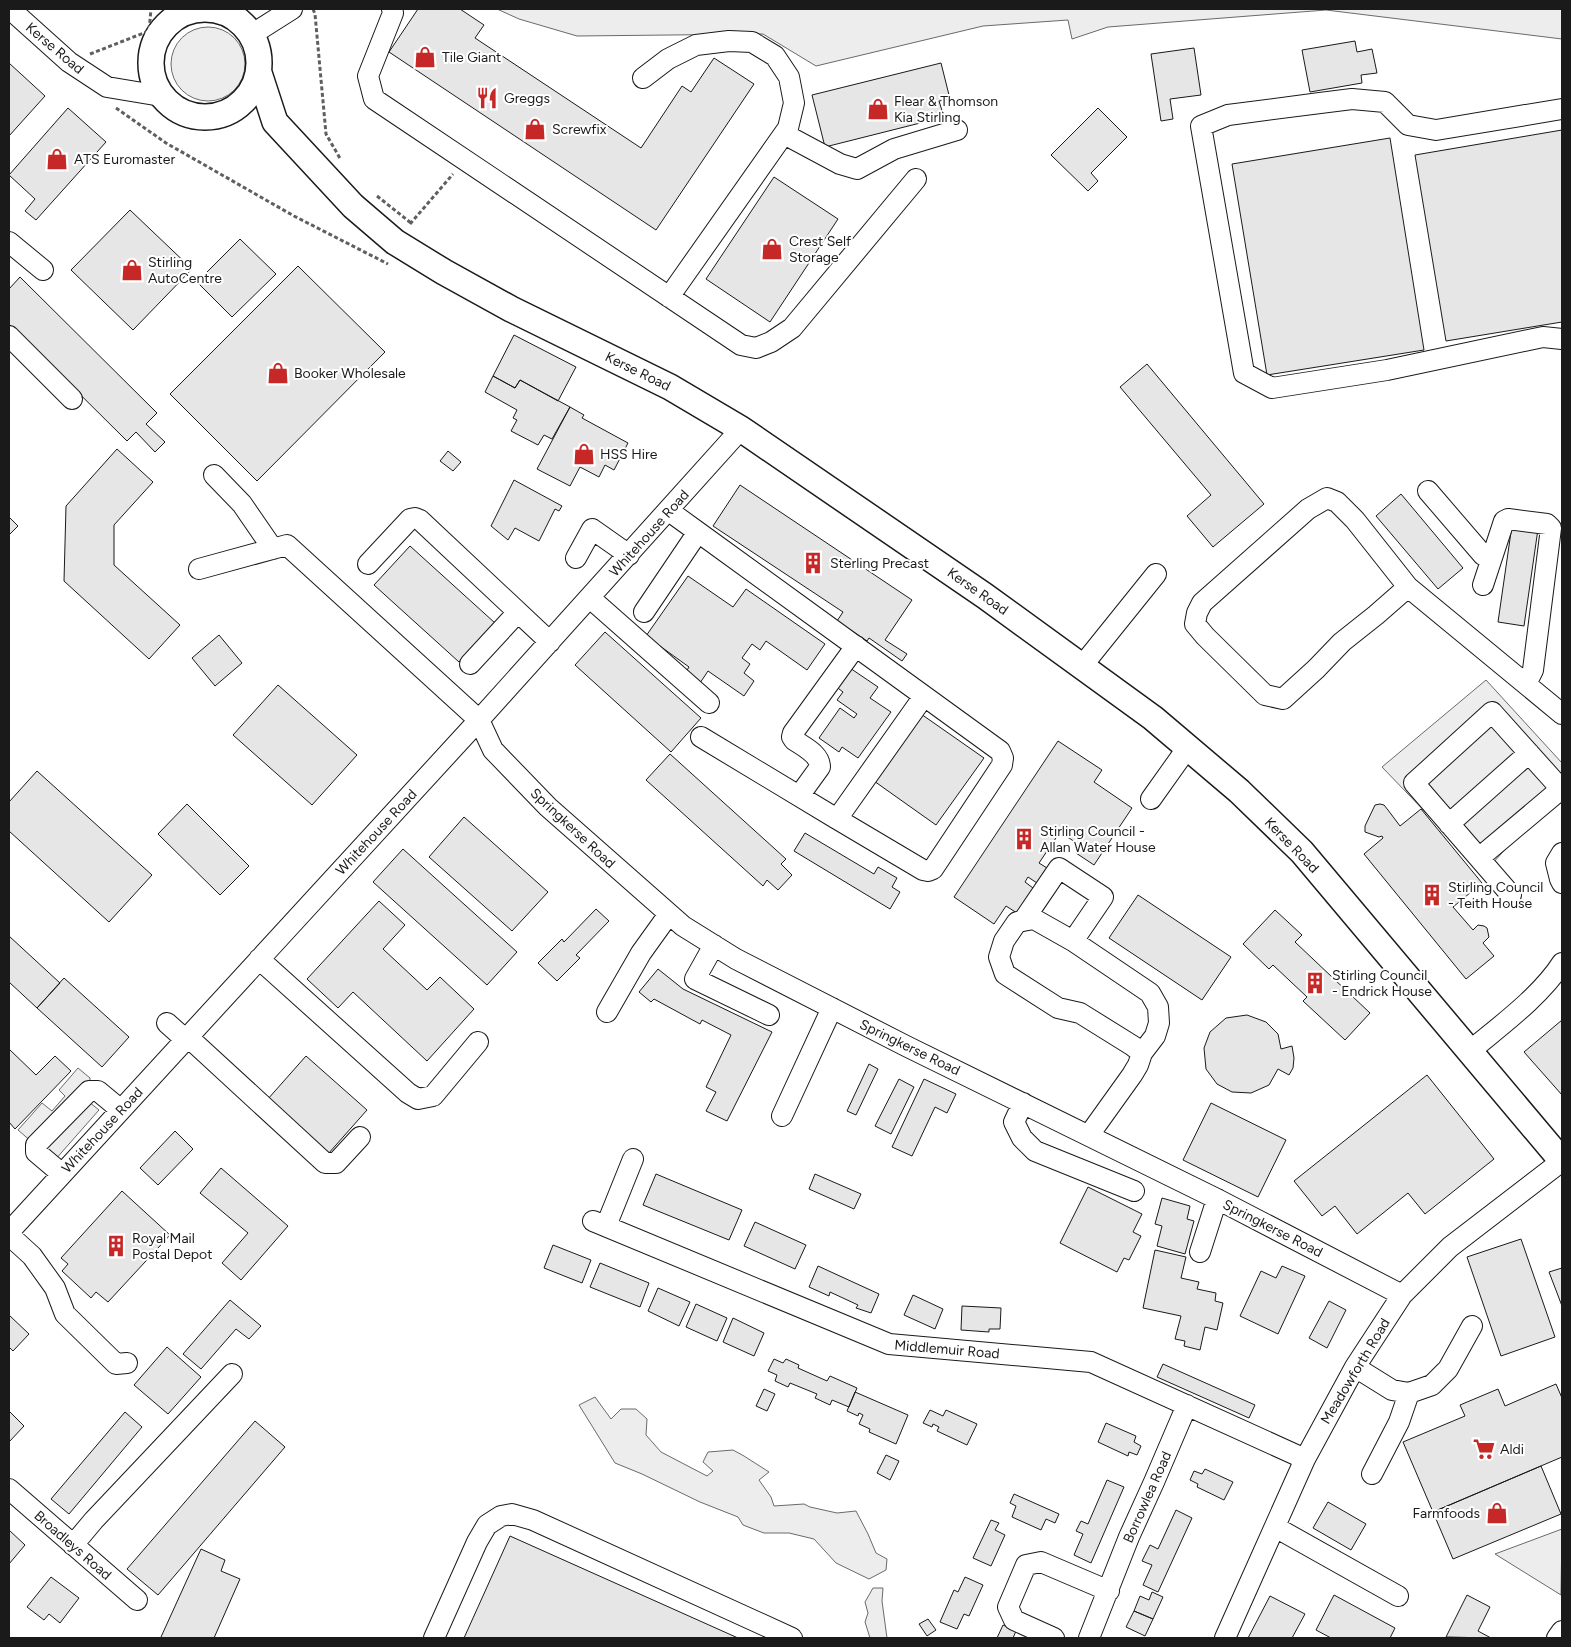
<svg xmlns="http://www.w3.org/2000/svg" width="1571" height="1647" font-family="Figtree,sans-serif">
<style>
.built{fill:#ededed;stroke:#6a6a6a}
.building{fill:#e6e6e6;stroke:#1a1a1a}
.lines{fill:none;stroke-linecap:round;stroke-linejoin:round}
.minor-casing{stroke:#1a1a1a;stroke-width:22}
.major-casing{stroke:#1a1a1a;stroke-width:28}
.path{stroke:#5f5f5f;stroke-width:3;stroke-dasharray:4 2.5;stroke-linecap:butt}
.minor{stroke:#fff;stroke-width:20}
.major{stroke:#fff;stroke-width:25}
.labels{text-anchor:middle;stroke-width:4;stroke-linejoin:round;paint-order:stroke}
.street-label{font-size:14px;fill:#1a1a1a;stroke:#fff}
.poi-label{font-size:14px;fill:#1a1a1a;stroke:#fff;text-anchor:start}
</style>
<rect width="100%" height="100%" fill="#fff"/>
<path class="built" d="M497 9H1562V39L1326 10 1108 27 1072 39 1068 20 983 26 816 66 763 34 577 36 519 19Z
M171 64a37 37 0 1 1 74 0a37 37 0 1 1-74 0Z
M1486 680 1562 763V786L1484 873 1382 767Z
M78 1068 90 1078 89 1102 99 1110 54 1161 18 1130 42 1103 52 1111 65 1096 59 1090Z
M595 1397 611 1419 621 1409H636L647 1419 646 1435 661 1452 707 1476 713 1471 703 1462 708 1452 733 1450 744 1456 769 1472 759 1480 771 1497 774 1506 804 1504 810 1507 837 1513 856 1511 868 1534 876 1553 887 1559 886 1570 869 1579 836 1563 814 1539 789 1533H764L756 1530 743 1525 738 1517 700 1502 642 1474 615 1463 579 1405Z
M1562 1529 1561 1595 1495 1554Z
M873 1588H883L882 1601 887 1638H889H870L865 1622 868 1613 865 1602Z"/>
<path class="building" d="M418 9H460L484 25 475 38 641 148 682 86 691 92 714 58 754 84 656 230 389 52Z
M1355 41 1357 52 1372 49 1377 73 1361 75 1362 83 1310 92 1302 50Z
M1194 48 1201 95 1170 99 1173 119 1161 121 1151 54Z
M9 63 45 96 9 136Z
M941 63 950 99 939 101 944 117 825 147 812 95Z
M68 108 106 142 36 220 25 211 35 199 9 175Z
M1098 108 1127 137 1091 173 1098 181 1088 191 1051 155Z
M1562 130V322L1446 341 1415 155Z
M1390 138 1424 350 1267 375 1232 164Z
M774 177 838 219 770 322 706 279Z
M130 210 192 269 133 330 71 270Z
M240 239 276 274 232 317 197 282Z
M298 266 385 352 257 481 170 394Z
M20 277 157 413 146 424 165 442 155 452 136 432 127 441 9 324V289Z
M514 335 576 367 558 401 520 380 515 388 493 376Z
M1147 364 1264 504 1213 547 1187 516 1211 495 1120 387Z
M493 376 515 388 520 380 570 407 552 439 544 435 538 445 511 431 517 420 513 418 517 410 485 392Z
M570 407 584 415 582 418 628 443 614 470 605 465 599 477 580 467 570 486 537 469Z
M117 449 153 482 114 525V565L180 625 149 659 64 581 66 506Z
M448 451 461 462 453 471 440 461Z
M514 480 562 506 559 511 555 509 539 541 515 528 508 540 491 526Z
M740 485 912 600 885 640 907 654 902 661 869 638 867 641 837 621 843 612 713 526Z
M1401 494 1463 568 1438 589 1376 516Z
M9 517 18 526 9 535Z
M1512 525 1538 529 1524 626 1498 622Z
M410 546 495 623 459 662 374 585Z
M688 576 733 607 746 589 825 644 807 670 766 641 760 650 752 644 742 658 750 664 744 673 754 681 744 696 708 671 698 686 684 675 689 667 646 636Z
M605 632 701 718 671 752 575 665Z
M219 635 242 663 215 686 192 658Z
M847 666 878 687 870 698 891 712 858 758 842 747 839 752 819 738 840 708 854 718 857 714 837 700 843 692 834 685Z
M278 685 357 755 312 805 233 735Z
M921 714 984 758 936 825 874 781Z
M1058 741 1102 770 1094 782 1132 808 1094 865 1076 853 1081 846 1060 832 1039 863 1047 868 1037 883 1028 877 1025 882 1033 888 1017 913 1006 906 994 924 954 897Z
M670 754 786 859 781 864 792 875 778 890 767 880 763 886 646 780Z
M37 771 152 875 109 922 9 831V802Z
M187 804 249 866 220 895 158 834Z
M1380 804 1384 805 1388 810 1400 826 1421 809 1482 883 1453 907 1473 930 1478 925 1484 926 1487 928 1489 937 1483 943 1494 956 1466 979 1364 854 1383 838 1382 836 1379 837 1365 832V826L1375 805Z
M464 817 548 892 512 931 429 857Z
M805 833 874 874 878 867 897 878 892 887 900 892 890 909 794 851Z
M403 849 517 952 487 985 373 882Z
M1138 895 1231 957 1202 1000 1109 938Z
M379 901 405 925 383 949 427 990 440 977 474 1009 427 1061 353 992 338 1008 307 979Z
M596 909 609 921 576 955 580 958 557 981 538 963 562 939 564 942Z
M1275 910 1302 935 1295 942 1370 1013 1345 1040 1303 1001 1307 997 1273 965 1269 969 1243 944Z
M9 936 60 983 37 1008 9 982Z
M658 969 683 989 772 1032 727 1121 706 1111 716 1092 706 1087 731 1035 702 1020 700 1024 654 999 651 1002 639 992Z
M64 978 129 1037 102 1067 37 1008Z
M1247 1015 1266 1022 1278 1034 1281 1049 1292 1046 1294 1058 1293 1068 1289 1075 1278 1069 1269 1085 1251 1093 1232 1092 1217 1084 1206 1069 1204 1048 1210 1032 1226 1018Z
M1562 1020V1095L1524 1052Z
M9 1049 36 1075 55 1056 71 1071 15 1129 9 1122Z
M306 1056 367 1110 328 1154 267 1100Z
M869 1064 878 1069 856 1115 847 1111Z
M1427 1075 1494 1159 1425 1214 1408 1193 1357 1234 1335 1206 1322 1216 1294 1181Z
M899 1079 914 1087 891 1134 875 1126Z
M924 1079 956 1094 947 1113 935 1107 912 1156 892 1147Z
M1211 1103 1286 1140 1258 1197 1183 1160Z
M175 1131 193 1149 158 1185 140 1168Z
M221 1168 288 1226 241 1280 222 1263 248 1233 200 1193Z
M656 1174 742 1210 729 1240 643 1205Z
M815 1174 861 1194 854 1209 809 1189Z
M1088 1187 1142 1214 1133 1232 1141 1236 1129 1260 1124 1258 1117 1272 1060 1243Z
M122 1191 170 1235 108 1302 96 1292 91 1298 62 1271 68 1264 61 1258Z
M1162 1198 1190 1206 1187 1219 1194 1221 1185 1254 1157 1246 1162 1226 1155 1224Z
M755 1222 806 1245 795 1269 744 1246Z
M1521 1239 1555 1337 1501 1356 1467 1257Z
M553 1245 591 1260 582 1283 544 1268Z
M1155 1250 1186 1257 1181 1278 1199 1282 1197 1289 1216 1293 1215 1301 1223 1303 1217 1330 1205 1327 1200 1350 1184 1346 1185 1341 1175 1339 1181 1316 1143 1308Z
M600 1263 649 1283 640 1307 590 1287Z
M818 1266 879 1294 871 1313 856 1308 858 1305 830 1292 829 1296 809 1287Z
M1282 1266 1305 1276 1278 1334 1240 1316 1261 1271 1276 1278Z
M1562 1268V1306L1549 1272Z
M658 1288 690 1302 679 1326 648 1311Z
M913 1295 943 1309 935 1329 904 1315Z
M230 1300 261 1326 249 1339 236 1329 201 1369 183 1354Z
M1329 1301 1346 1310 1327 1348 1309 1338Z
M696 1304 727 1318 717 1341 686 1327Z
M962 1306 1001 1308 1000 1329H989V1332L961 1330Z
M9 1315 29 1334 13 1351 9 1347Z
M733 1318 764 1333 754 1356 723 1342Z
M167 1347 201 1377 168 1414 134 1385Z
M774 1359 783 1363 786 1359 799 1365 798 1368 827 1381 830 1376 857 1388 849 1407 832 1400 830 1405 815 1398 817 1394 790 1383 788 1387 775 1381 777 1375 768 1371Z
M1163 1364 1255 1405 1249 1418 1157 1377Z
M1556 1384 1562 1398V1457L1433 1512 1403 1442 1465 1416 1460 1405 1498 1389 1505 1406Z
M764 1389 775 1394 767 1411 756 1406Z
M855 1392 908 1415 896 1444 869 1432 870 1429 859 1424 863 1415 859 1413 858 1416 847 1411Z
M930 1410 943 1416 946 1410 977 1424 967 1445 937 1431 939 1427 933 1424 932 1427 923 1423Z
M9 1411 24 1426 9 1442Z
M125 1412 142 1427 69 1514 51 1499Z
M255 1421 285 1447 158 1595 127 1569Z
M1106 1423 1136 1436 1134 1442 1141 1446 1137 1455 1129 1452 1128 1456 1098 1442Z
M886 1455 899 1461 890 1480 877 1473Z
M1541 1466 1561 1514 1453 1559 1433 1512Z
M1205 1469 1233 1482 1224 1500 1197 1487 1198 1484 1190 1480 1194 1471 1202 1474Z
M1107 1480 1124 1487 1091 1563 1074 1555 1083 1534 1076 1531 1081 1521 1088 1524Z
M1014 1494 1059 1514 1055 1523 1046 1519 1041 1530 1012 1517 1016 1506 1010 1503Z
M1328 1502 1366 1524 1351 1550 1313 1528Z
M1176 1510 1192 1518 1158 1592 1143 1585 1152 1565 1142 1561 1150 1545 1158 1549Z
M991 1520 999 1523 995 1530 1005 1535 991 1566 973 1558Z
M9 1530 25 1545 9 1564Z
M510 1536 738 1638H464Z
M201 1549 225 1560 221 1571 240 1579 214 1638H162L161 1637Z
M51 1577 79 1598 60 1623 49 1614 44 1620 27 1607Z
M965 1577 983 1585 969 1616 964 1614 957 1629 940 1622 954 1590 958 1592Z
M1152 1592 1163 1597 1153 1619 1134 1611 1140 1596 1149 1600Z
M1334 1595 1395 1628 1390 1638H1331L1316 1630Z
M1467 1595 1490 1607 1478 1631 1491 1638 1446 1637Z
M1270 1596 1305 1614 1292 1638H1248Z
M1134 1611 1153 1619 1145 1636 1126 1627Z
M928 1619 936 1630 927 1636 919 1624Z
M1003 1625 1016 1631 1013 1638H997Z"/>
<g class="lines">
<g class="minor-casing">
<path id="minor" d="M10 9 69 62 107 87 161 96
M392 9 393 13 368 76 374 99 741 345 756 348 771 342 792 328 916 179
M251 35 292 9
M643 78 668 59 696 45 729 41 752 42 775 56 789 77 794 103 788 128 669 297
M1562 109 1436 130 1408 125 1385 102 1352 99 1320 103 1228 115 1201 126 1244 373 1272 388 1387 370 1543 337 1562 339
M784 134 840 164 857 169 894 149 957 130
M9 242 43 270
M9 336 72 399
M214 475 242 504 273 549
M1428 491 1483 555 1491 560
M669 511 698 532C799 605 899 678 1000 751L1003 758 1002 765 933 869 928 871 923 870 837 819 924 696
M576 558 592 529 629 555
M368 564 410 519 415 518 420 520 550 642
M199 569 287 545 479 720 493 750 548 807 683 926 736 959 906 1046 1217 1199 1402 1295
M1483 585 1504 521 1508 519 1547 524 1551 528 1533 670 1526 684
M1408 587 1376 615 1342 642 1316 669 1283 699 1265 695 1205 636 1195 624 1197 613 1202 603 1308 509 1327 498 1337 502 1355 520 1408 587 1562 714
M590 598 709 703
M644 612 698 532
M470 664 518 612
M1082 666 1156 574
M701 737 837 819
M799 796 820 767C820 754 804 747 794 740L792 737 793 733 856 646
M1151 799 1188 747
M1449 824 1529 753
M1562 853 1556 863 1560 879 1562 883
M1479 858 1561 789
M1511 895 1414 783 1492 712 1562 790
M1023 921 1059 868 1103 897 1073 941
M714 945 695 979 769 1015
M259 959 408 1093 418 1099 433 1096 478 1042
M607 1012 641 953 669 914
M167 1023 186 1040
M188 1037 325 1163H336L360 1137
M1470 1051C1500 1026 1541 996 1562 963
M1023 1103 1014 1122 1022 1138 1035 1151 1134 1191
M782 1116 832 1008
M1089 1135 1132 1075 1138 1065 1142 1053 1133 1046 1080 1013 1058 1008 1005 974 999 957 1004 941 1017 922 1034 919 1073 941 1150 993 1158 1007 1159 1023 1155 1036 1142 1053
M62 1174 36 1152V1145L89 1091H98L121 1110
M593 1221 889 1344 1091 1362 1305 1459
M606 1226 633 1159
M9 1232 479 720 741 429
M9 1235 32 1256 55 1288 65 1314 116 1364 127 1363
M1200 1252 1217 1199
M1355 1367 1392 1390 1409 1393 1432 1385 1448 1369 1472 1326
M1372 1474 1399 1422 1409 1393
M9 1489 137 1600
M1275 1527 1398 1596
M73 1545 94 1520 232 1374
M434 1638 477 1542 487 1525 501 1516 512 1514 533 1520 792 1638
M1054 1638 1014 1620 1008 1607 1026 1565 1041 1562 1109 1591
M1089 1638 1129 1537 1154 1482 1187 1405
M1225 1638 1305 1459 1355 1367 1402 1295 1450 1247 1562 1161
M1557 1638 1562 1631"/>
</g>
<g class="major-casing">
<path id="major" d="M151 63a54 54 0 1 1 108 0a54 54 0 1 1-108 0Z
M259 73 275 122 353 206 395 242 444 272 511 309 670 387 741 429 985 596 1153 718 1239 791 1302 852 1562 1161"/>
</g>
<path class="path" d="M313 9 315 14 326 134 341 160
M90 54 149 31 151 9
M116 108 166 143 294 216 388 264
M377 196 411 223
M410 224 453 174"/>
<use href="#minor" class="minor"/>
<use href="#major" class="major"/>
</g>
<defs>
<g id="shop-bare" transform="scale(1.725)"><path d="M-5-2.5h2.3a2.7 3.5 0 0 1 5.4 0H5L5.5 6h-11ZM-1.5-2.5h3a1.5 2.3 0 0 0-3 0Z" fill="#c62828" stroke="#fff" stroke-width="2.5" paint-order="stroke"/></g>
<g id="restaurant-bare" transform="scale(1.725)"><path d="M-5-6h1v4h1v-4h1v4h1v-4h1v5L-1.5 .5V6h-2V.5L-5-1ZM5-6V6H3V1.5H1.5Q1.5-4 5-6Z" fill="#c62828" stroke="#fff" stroke-width="2.5" paint-order="stroke"/></g>
<g id="building-bare" transform="scale(1.725)"><path d="M-4-6H4V6H1V3H-1V6H-4ZM-2.5-4.3h1.7v1.8h-1.7ZM.8-4.3h1.7v1.8H.8ZM-2.5-1h1.7V.8h-1.7ZM.8-1h1.7V.8H.8Z" fill="#c62828" stroke="#fff" stroke-width="2.5" paint-order="stroke"/></g>
<g id="supermarket-bare" transform="scale(1.725)"><path d="M-6-5.5h2.5l.6 2H6L4.5 2H-2.5L-4.4-4H-6ZM-1.5 3.2a1.3 1.3 0 1 0 .1 0ZM3 3.2a1.3 1.3 0 1 0 .1 0Z" fill="#c62828" stroke="#fff" stroke-width="2.5" paint-order="stroke"/></g>
</defs>
<g fill-rule="evenodd">
<use href="#shop-bare" x="425" y="57"/>
<use href="#restaurant-bare" x="487" y="98"/>
<use href="#shop-bare" x="878" y="109"/>
<use href="#shop-bare" x="535" y="129"/>
<use href="#shop-bare" x="57" y="159"/>
<use href="#shop-bare" x="772" y="249"/>
<use href="#shop-bare" x="132" y="270"/>
<use href="#shop-bare" x="278" y="373"/>
<use href="#shop-bare" x="584" y="454"/>
<use href="#building-bare" x="813" y="563"/>
<use href="#building-bare" x="1024" y="839"/>
<use href="#building-bare" x="1432" y="895"/>
<use href="#building-bare" x="1315" y="983"/>
<use href="#building-bare" x="116" y="1246"/>
<use href="#supermarket-bare" x="1484" y="1449"/>
<use href="#shop-bare" x="1497" y="1513"/>
</g>
<g class="labels">
<g class="street-label">
<text transform="translate(55 48) rotate(40)" y="5">Kerse Road</text>
<text transform="translate(638 371) rotate(26)" y="5">Kerse Road</text>
<text transform="translate(649 533) rotate(-48)" y="5">Whitehouse Road</text>
<text transform="translate(978 591) rotate(35)" y="5">Kerse Road</text>
<text transform="translate(573 828) rotate(43)" y="5">Springkerse Road</text>
<text transform="translate(376 832) rotate(-47)" y="5">Whitehouse Road</text>
<text transform="translate(1292 845) rotate(46)" y="5">Kerse Road</text>
<text transform="translate(910 1047) rotate(26)" y="5">Springkerse Road</text>
<text transform="translate(102 1130) rotate(-47)" y="5">Whitehouse Road</text>
<text transform="translate(1273 1228) rotate(27)" y="5">Springkerse Road</text>
<text transform="translate(947 1349) rotate(5)" y="5">Middlemuir Road</text>
<text transform="translate(1355 1371) rotate(-59)" y="5">Meadowforth Road</text>
<text transform="translate(1147 1497) rotate(-66)" y="5">Borrowlea Road</text>
<text transform="translate(73 1545) rotate(41)" y="5">Broadleys Road</text>
</g>
<g class="poi-label">
<text x="442" y="62">Tile Giant</text>
<text x="504" y="103">Greggs</text>
<text x="894" y="106">Flear &amp; Thomson<tspan x="894" dy="16">Kia Stirling</tspan></text>
<text x="552" y="134">Screwfix</text>
<text x="74" y="164">ATS Euromaster</text>
<text x="789" y="246">Crest Self<tspan x="789" dy="16">Storage</tspan></text>
<text x="148" y="267">Stirling<tspan x="148" dy="16">AutoCentre</tspan></text>
<text x="294" y="378">Booker Wholesale</text>
<text x="600" y="459">HSS Hire</text>
<text x="830" y="568">Sterling Precast</text>
<text x="1040" y="836">Stirling Council -<tspan x="1040" dy="16">Allan Water House</tspan></text>
<text x="1448" y="892">Stirling Council<tspan x="1448" dy="16">- Teith House</tspan></text>
<text x="1332" y="980">Stirling Council<tspan x="1332" dy="16">- Endrick House</tspan></text>
<text x="132" y="1243">Royal Mail<tspan x="132" dy="16">Postal Depot</tspan></text>
<text x="1500" y="1454">Aldi</text>
<text x="1480" y="1518" text-anchor="end">Farmfoods</text>
</g>
</g>
<rect width="1571" height="1647" fill="none" stroke="#1a1a1a" stroke-width="20"/>
</svg>
